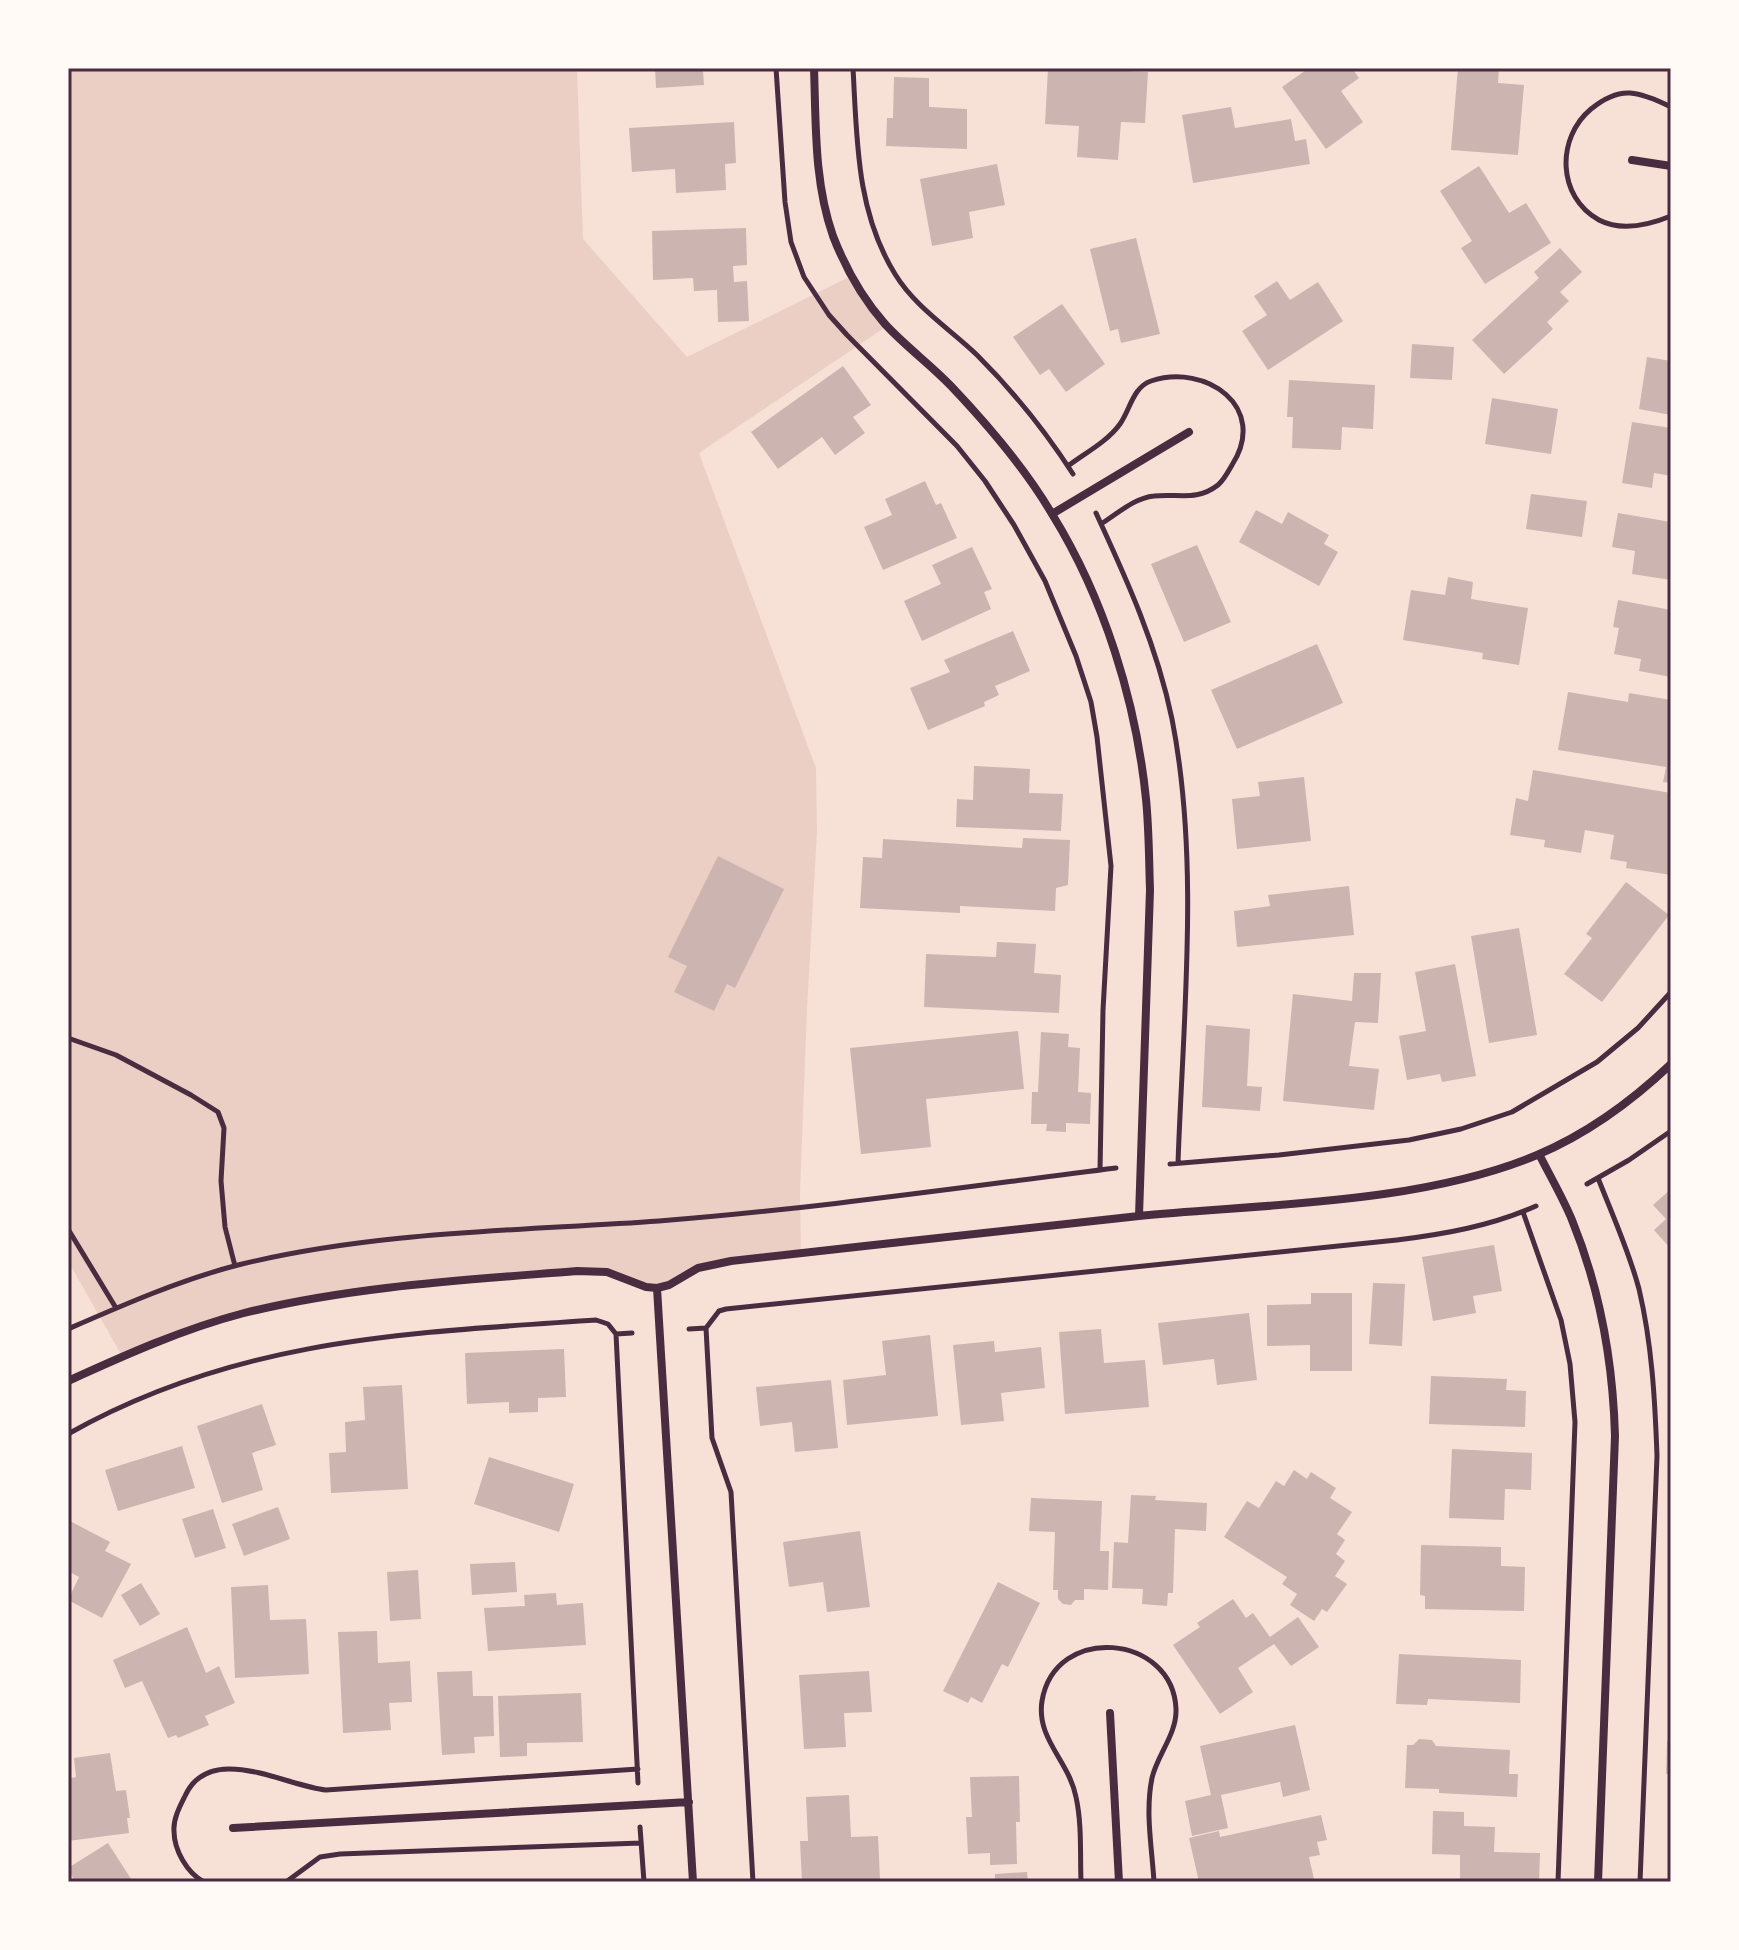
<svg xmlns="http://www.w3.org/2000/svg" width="1739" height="1950" font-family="'Playfair Display',serif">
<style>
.green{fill:#ebcfc5}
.building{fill:#ccb4b1}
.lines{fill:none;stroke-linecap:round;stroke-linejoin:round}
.path{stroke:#4a2c40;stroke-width:5}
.minor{stroke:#4a2c40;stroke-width:8}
.neatline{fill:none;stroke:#4a2c40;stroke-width:3}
</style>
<rect width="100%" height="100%" fill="#f7e1d7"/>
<path class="green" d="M68 68H577L583 239 687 357 853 275 887 326 699 453 816 768 817 832 807 1009 800 1192 801 1253 711 1263 657 1288 607 1272 377 1289 241 1314 122 1356 68 1261Z"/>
<path class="building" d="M655 68H718V70L703 71 704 85 656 88Z
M1048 68 1148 72 1145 123 1121 122 1118 160 1077 157 1079 126 1045 124Z
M1309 68H1352L1359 78 1341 91 1363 122 1326 149 1282 87Z
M1458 68H1499L1498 83 1524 85 1518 155 1451 150Z
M894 77 929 78V107L967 109V149L886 146 887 118H893Z
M1231 107 1235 128 1291 119 1295 141 1306 139 1310 164 1193 183 1182 115Z
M734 122 736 163 725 164 726 190 676 193 675 169 632 172 629 128Z
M997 164 1005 205 969 212 973 238 932 246 920 179Z
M1479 166 1509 213 1526 203 1551 243 1485 284 1461 248 1472 241 1440 191Z
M746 228 747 265 733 266 734 282 747 281 749 321 718 322 717 290 694 291 693 278 653 280 652 231Z
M1136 238 1160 334 1121 343 1118 329 1110 331 1090 249Z
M1560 248 1582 272 1560 292 1569 301 1547 322 1553 329 1504 374 1472 340 1539 278 1534 272Z
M1277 281 1290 300 1318 282 1343 321 1268 370 1242 331 1267 315 1254 296Z
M1062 304 1105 364 1066 392 1049 369 1040 375 1013 337Z
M1412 344 1454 347 1452 380 1410 378Z
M1647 357 1671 361V415L1639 409Z
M843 366 871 405 853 417 865 433 835 455 822 437 778 469 751 432Z
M1289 380 1375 385 1373 429 1342 427 1341 450 1292 448 1293 417H1287Z
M1492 398 1558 409 1551 454 1485 444Z
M1632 422 1671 428V476L1654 473 1652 488 1622 483Z
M925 481 936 505 941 503 957 538 883 570 864 527 892 515 885 499Z
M1531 494 1587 501 1582 537 1526 529Z
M1256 510 1282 524 1288 512 1329 535 1324 544 1338 552 1319 586 1239 542Z
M1618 513 1671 522V580L1632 574 1635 551 1612 547Z
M1197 545 1231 622 1184 642 1151 564Z
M972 547 992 589 984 592 991 609 922 641 904 601 941 584 932 565Z
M1448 577 1473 582 1471 599 1528 608 1519 665 1482 659 1483 653 1403 640 1411 590 1445 595Z
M1618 600 1671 610V677L1639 671 1641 659 1614 654 1619 628 1613 627Z
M1013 631 1030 671 995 686 999 695 984 702 985 706 928 730 910 688 950 672 944 660Z
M1317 644 1343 703 1237 749 1211 690Z
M1568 692 1628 702 1629 693 1671 700V783L1663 782 1666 767 1558 750Z
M974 766 1030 769 1029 793 1063 794 1061 831 956 827 957 799 973 800Z
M1533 770 1671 793V875L1626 868 1627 862 1610 859 1614 835 1585 830 1581 853 1544 847 1545 840 1510 835 1516 798 1528 801Z
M1304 777 1311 841 1237 849 1232 799 1260 796 1258 782Z
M1023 838 1070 840 1068 885 1056 888 1055 911 960 906V913L860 908 863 857 882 858 883 839 1022 848Z
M718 856 784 889 735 988 727 984 714 1011 674 992 687 966 668 957Z
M1626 882 1669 915 1602 1002 1564 974 1592 938 1586 934Z
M1349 886 1354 935 1237 947 1234 911 1270 906 1268 895Z
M1519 928 1537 1035 1489 1043 1471 936Z
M997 942 1036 944 1034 973 1061 975 1059 1013 924 1007 926 954 996 957Z
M1455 964 1476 1076 1442 1082 1440 1074 1407 1080 1399 1036 1426 1031 1415 972Z
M1354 973H1381L1378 1023 1355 1022 1349 1066 1379 1069 1374 1110 1283 1101 1293 994 1352 1001Z
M1206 1025 1250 1029 1247 1086 1262 1087 1260 1111 1202 1107Z
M1018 1031 1024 1089 926 1099 931 1147 861 1154 850 1048Z
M1041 1032 1069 1034 1068 1047 1080 1048 1078 1092 1091 1093 1090 1124 1066 1123V1132L1046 1131 1047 1124H1031L1032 1092H1038Z
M1671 1189V1249L1654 1230 1666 1219 1653 1205Z
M1494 1245 1502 1291 1473 1296 1476 1313 1433 1321 1422 1257Z
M1373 1283 1405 1284 1402 1346 1369 1344Z
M1311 1293H1352V1371H1310V1345L1267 1346V1305L1311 1304Z
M1249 1313 1257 1380 1217 1385 1214 1359 1163 1365 1158 1323Z
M1101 1329 1104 1363 1145 1360 1149 1407 1065 1414 1059 1332Z
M930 1335 938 1416 847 1425 843 1380 886 1375 882 1341Z
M994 1341 995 1352 1041 1347 1045 1388 1001 1393 1004 1421 961 1425 953 1345Z
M564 1349 566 1397 538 1398V1412L509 1413V1402L467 1404 465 1353Z
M1431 1376 1507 1379 1506 1390 1526 1391 1525 1427 1429 1424Z
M831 1380 838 1448 795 1452 792 1422 760 1426 756 1387Z
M402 1385 408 1489 331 1493 329 1453 346 1452 345 1422 365 1420 363 1387Z
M262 1404 276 1445 252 1453 263 1490 222 1503 197 1426Z
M182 1446 195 1488 118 1511 105 1470Z
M1452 1449 1532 1453 1531 1490 1505 1489 1504 1520 1449 1518Z
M489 1457 574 1484 559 1532 474 1504Z
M1294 1470 1307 1479 1311 1472 1336 1488 1330 1498 1352 1512 1337 1534 1345 1540 1336 1554 1345 1561 1335 1576 1347 1584 1327 1612 1322 1609 1314 1621 1290 1605 1297 1594 1282 1584 1287 1577 1224 1537 1247 1501 1259 1508 1276 1481 1284 1486Z
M1131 1495 1156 1496 1155 1500 1207 1503 1206 1531 1175 1529 1173 1593H1168L1167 1606 1142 1604 1143 1589 1112 1588 1114 1542 1128 1543Z
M1031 1498 1102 1501 1100 1551H1109L1108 1590 1084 1589V1600H1075L1071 1605 1063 1604 1058 1599V1590H1053L1055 1532 1029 1531Z
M278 1507 290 1539 244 1556 232 1524Z
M213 1509 226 1548 195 1558 182 1519Z
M68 1520 110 1542 105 1551 131 1564 102 1618 68 1600 79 1577 68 1571Z
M860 1531 870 1607 827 1612 823 1582 789 1587 783 1542Z
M1421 1545 1501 1547V1566L1525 1567 1524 1611 1425 1609V1596L1420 1595Z
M515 1562 517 1592 472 1595 470 1564Z
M418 1570 421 1619 390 1621 387 1572Z
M998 1582 1040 1603 1008 1667 1002 1664 982 1703 971 1697 968 1703 943 1691Z
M141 1583 160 1614 140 1626 121 1595Z
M268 1585 270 1620 306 1619 309 1674 235 1678 231 1587Z
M556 1593 557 1605 583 1603 586 1645 488 1651 484 1608 525 1606 524 1595Z
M1233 1599 1246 1618 1253 1613 1270 1637 1298 1617 1319 1647 1291 1666 1274 1644 1238 1668 1253 1692 1220 1714 1173 1645 1200 1627 1197 1623Z
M187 1627 206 1673 219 1666 235 1703 205 1716 209 1725 178 1738 176 1735 168 1738 142 1681 125 1688 113 1660Z
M377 1631 378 1663 410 1661 412 1702 389 1703 391 1730 343 1733 338 1632Z
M1399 1654 1521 1660 1520 1703 1428 1699 1427 1705 1396 1704Z
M472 1671 473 1696H493L494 1736 474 1737 475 1753 442 1755 437 1672Z
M869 1671 872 1712 844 1713 846 1747 804 1749 799 1675Z
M581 1693 583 1742 527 1743V1756L500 1757 498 1696Z
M1295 1725 1310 1790 1283 1797 1280 1782 1221 1795 1228 1828 1192 1836 1185 1801 1211 1795 1200 1746Z
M1419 1739 1432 1740 1436 1746 1510 1750 1509 1774H1518L1517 1797 1439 1793V1789L1405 1788 1407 1745H1413Z
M1667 1741H1671V1774H1666Z
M110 1753 116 1791 126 1790 130 1818H127L129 1833 68 1841V1779L76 1777 74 1758Z
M1019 1776 1020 1822H1016L1017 1864 990 1865V1853L968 1854 966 1817H972L970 1777Z
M849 1795 851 1837 878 1836 880 1879 802 1882 800 1841H808L806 1797Z
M1433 1811 1464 1812V1826L1495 1827 1494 1852 1540 1853 1539 1882 1460 1881V1855L1432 1854Z
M1321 1815 1327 1840 1317 1842 1320 1855 1309 1857 1314 1879 1301 1882H1199L1189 1838 1219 1831 1220 1837Z
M108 1843 133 1882H75L68 1868Z
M1027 1872 1028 1882H995V1874Z"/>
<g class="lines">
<path class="path" d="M776 68 785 202 791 242 804 277 829 315 847 335 957 446 985 481 1014 525 1045 581 1076 656 1091 702 1097 737 1111 866 1103 1010 1100 1170
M853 68C857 139 856 211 895 274 915 307 950 329 977 355 1012 390 1046 432 1073 474
M1671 107C1659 101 1644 94 1630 93 1615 92 1602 100 1591 109 1556 138 1557 197 1599 220 1622 232 1649 225 1671 216
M1068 466C1085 453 1107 442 1120 424 1130 410 1133 387 1151 381 1206 363 1269 407 1232 465 1228 472 1224 480 1218 485 1196 502 1178 493 1154 496 1134 498 1117 514 1101 524
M1096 513C1127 580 1157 646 1172 719 1200 861 1183 1019 1178 1163
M68 1038 116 1055 191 1095 218 1112 224 1128 221 1181 225 1227 235 1266
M1170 1164 1279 1155 1409 1140 1461 1129 1512 1112 1597 1062 1638 1028 1671 992
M1598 1178C1612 1214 1629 1251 1639 1289 1652 1344 1655 1400 1657 1456L1640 1882
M1587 1184 1629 1160 1671 1131
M1523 1212 1561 1320 1570 1364 1575 1422 1558 1882
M68 1229 116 1308
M706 1328 712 1438 731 1492 753 1882
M68 1329C123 1305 180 1280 238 1265 376 1231 518 1231 659 1221 812 1209 964 1187 1116 1168
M689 1329 706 1328 719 1311 726 1309 1397 1240C1445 1234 1491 1226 1536 1206
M616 1334 638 1783
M68 1434C238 1338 408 1333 596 1320L608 1324 616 1334 632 1333
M640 1827 644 1882
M204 1882C187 1873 174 1850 174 1831 173 1819 180 1806 185 1796 210 1741 285 1786 326 1790L638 1769
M286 1882 320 1857 340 1854 641 1843
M1081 1882C1080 1854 1082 1824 1076 1797 1069 1761 1036 1739 1042 1701 1055 1623 1173 1634 1176 1709 1177 1734 1157 1755 1152 1778 1145 1812 1152 1848 1154 1882"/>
<path class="minor" d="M814 68C816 124 814 182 833 236 845 267 863 299 885 324 905 346 930 364 951 386 988 425 1025 468 1052 514 1104 598 1136 701 1146 799 1149 829 1149 860 1150 890L1139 1216
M1632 160 1671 166
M1052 514 1189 432
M1539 1154C1550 1176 1563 1198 1572 1220 1600 1289 1613 1362 1615 1436L1598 1882
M657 1288 693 1882
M68 1381C125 1355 183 1329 244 1313 353 1286 466 1280 577 1271L607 1272 646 1287 657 1288 669 1285 698 1268 731 1261C867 1246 1003 1230 1139 1216 1265 1204 1420 1204 1537 1155 1587 1134 1632 1101 1671 1064
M1110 1713 1119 1882
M233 1828 689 1802"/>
</g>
<rect width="1739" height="1950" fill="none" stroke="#fffaf5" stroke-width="140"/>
<rect x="70" y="70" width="1599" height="1810" class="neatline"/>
</svg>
